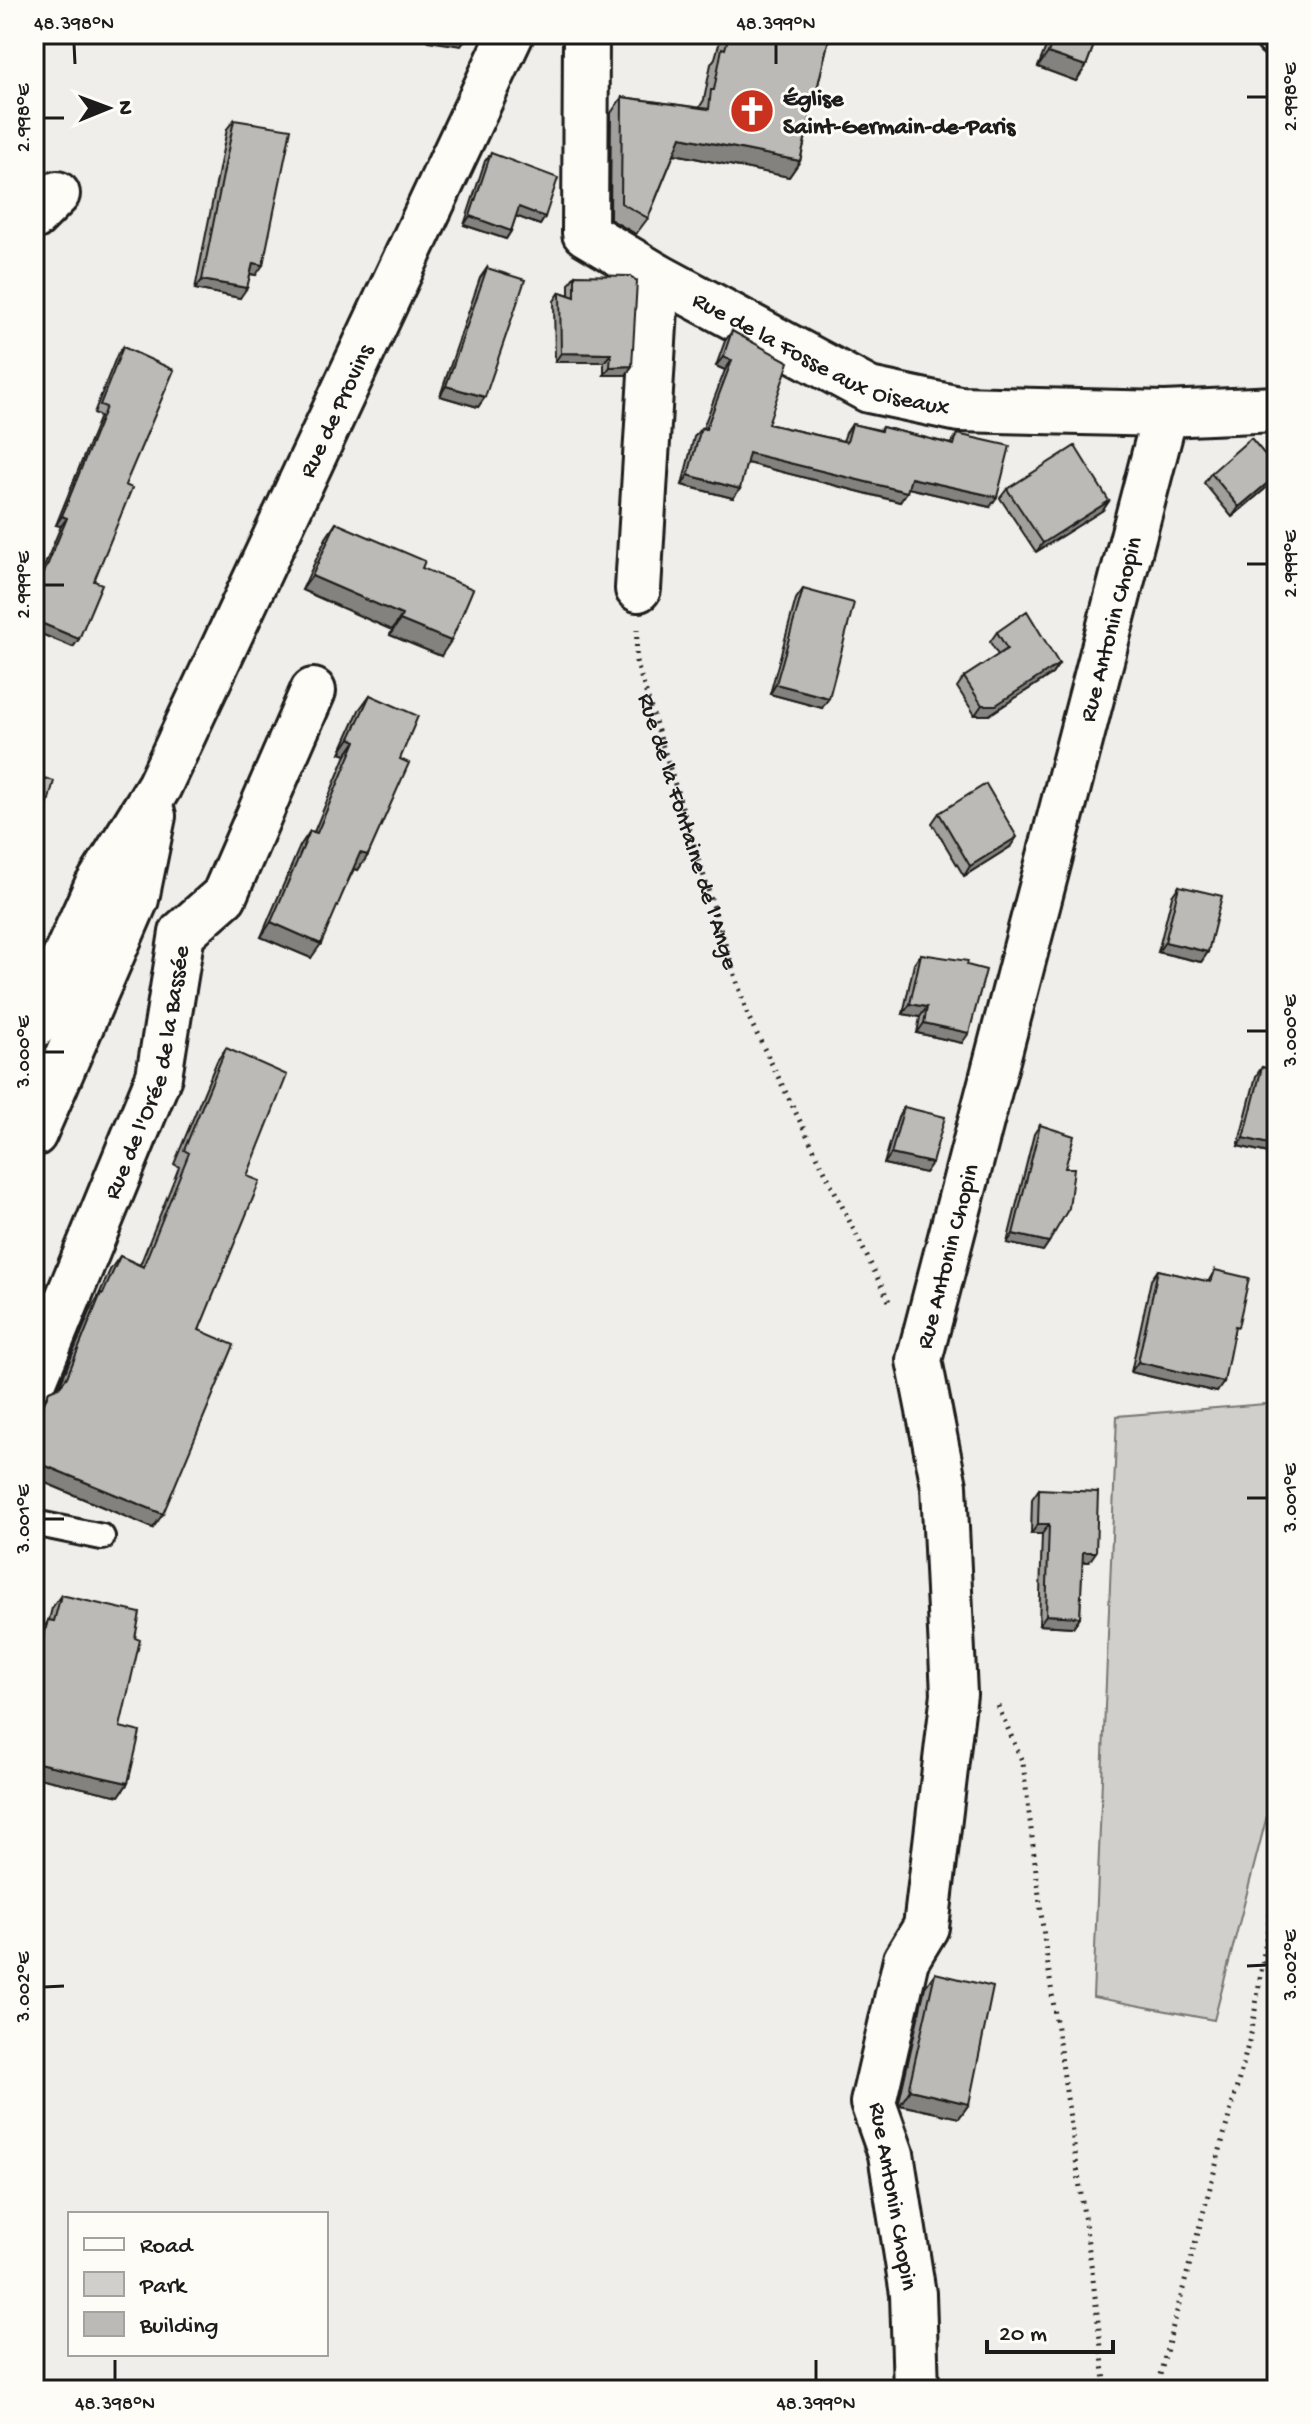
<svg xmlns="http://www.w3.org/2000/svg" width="1311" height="2424" font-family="'Gochi Hand',sans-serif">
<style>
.green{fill:#d0cfcc;stroke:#767674;stroke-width:2}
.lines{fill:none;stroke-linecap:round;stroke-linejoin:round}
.lane-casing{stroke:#1c1c1c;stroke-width:30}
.street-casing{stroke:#1c1c1c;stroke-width:50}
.secondary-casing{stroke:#1c1c1c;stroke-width:50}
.path{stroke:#1c1c1c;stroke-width:5;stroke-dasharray:2 6;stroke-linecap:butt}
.lane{stroke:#fdfcf7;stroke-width:24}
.street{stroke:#fdfcf7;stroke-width:44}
.secondary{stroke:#fdfcf7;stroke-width:44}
.wall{fill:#a1a09d;stroke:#1c1c1c;stroke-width:2}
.shaded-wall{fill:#83827f;stroke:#1c1c1c;stroke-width:2}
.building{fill:#bbbab6;stroke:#1c1c1c;stroke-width:2}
.ticks{fill:none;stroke:#1c1c1c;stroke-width:3}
.labels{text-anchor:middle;stroke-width:6;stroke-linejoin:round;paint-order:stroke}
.poi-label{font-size:24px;font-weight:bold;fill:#1c1c1c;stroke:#fdfcf7;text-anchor:start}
.street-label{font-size:24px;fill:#1c1c1c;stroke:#fdfcf7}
.neatline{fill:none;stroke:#1c1c1c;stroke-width:3}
.ticks-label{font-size:20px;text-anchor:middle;fill:#1c1c1c}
</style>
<rect width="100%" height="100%" fill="#f0eeea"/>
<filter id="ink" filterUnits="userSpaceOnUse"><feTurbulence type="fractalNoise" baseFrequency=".0125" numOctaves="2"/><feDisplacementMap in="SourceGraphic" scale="16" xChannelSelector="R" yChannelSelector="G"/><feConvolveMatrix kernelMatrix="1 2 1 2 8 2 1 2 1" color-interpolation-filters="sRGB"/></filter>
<g filter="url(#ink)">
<path class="green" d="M1277 1403V1777L1214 2020 1093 1997 1117 1416Z"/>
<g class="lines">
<g class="lane-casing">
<path id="lane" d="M34 1523 102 1537"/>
</g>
<g class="street-casing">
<g id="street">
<path id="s2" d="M586 34 585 233 657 276 869 390 959 409 1165 414 1277 409"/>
<path d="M1277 34V35"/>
<path d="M34 217 57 194"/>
<path d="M638 589 657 276"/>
<path id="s3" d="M34 1381 159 1076 182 933 224 896 313 691"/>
<path id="s4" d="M916 2390 913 2294 891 2154 873 2103 906 1960 926 1927 954 1694 944 1486 919 1360 1165 414"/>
</g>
</g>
<g class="secondary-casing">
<g id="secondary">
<path id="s5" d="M34 1026 96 888 159 786 511 34"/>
<path d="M34 1134 136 899 153 816"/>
</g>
</g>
<g class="path">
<path id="s1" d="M637 629 636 661 748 1016 889 1301"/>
<path d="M998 1706 1023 1763 1045 1945 1092 2271 1106 2390"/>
<path d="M1156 2390 1252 2030 1277 1869"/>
</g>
<use href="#lane" class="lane"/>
<use href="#street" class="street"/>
<use href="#secondary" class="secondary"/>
</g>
<path class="wall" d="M722 34H830L800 161 789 177 674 154 648 218 636 234 610 219 611 113 622 97 699 108 704 100 711 64 715 58Z
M1051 34H1098L1086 66 1076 81 1038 67Z
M234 120 256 275 250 274 240 298 195 289 227 129Z
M491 153 545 217 540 225 516 216 511 231 506 239 464 225 485 161Z
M487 268 485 397 478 407 440 396 480 278Z
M575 275 632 366 626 375H604V362H555L554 301 560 292 569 295V284Z
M732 331 768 424 843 441 846 433 852 424 880 430 882 427 951 444 957 434 990 507 908 488 900 502 747 463 733 498 682 485 694 437 701 428H703L725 370 716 366 725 341Z
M123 347 125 485 94 581 79 639 73 647 34 631V591L61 526 56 525 100 416 94 413 117 355Z
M1277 469V477L1273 482 1232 517 1204 483 1211 473Z
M1007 489 1109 501 1103 510 1036 552 1000 498Z
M336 523 422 568 441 656 390 635 392 630 302 590 326 538Z
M803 589 822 708 770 694 796 599Z
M997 632 1059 664 1052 674 989 715H975L957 687 964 677 998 655 990 642Z
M370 695 400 759 368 855 358 870 354 869 311 958 261 937 300 846 310 831 314 832 346 755 340 753 359 710Z
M939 813 1010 847 964 876 932 823Z
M1179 886 1208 952 1201 962 1158 952 1172 896Z
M921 954 967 965 962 1043 917 1033 920 1017 903 1014 914 964Z
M226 1048 247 1176 199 1330 153 1528 34 1478V1419L40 1405 49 1391 59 1387 92 1307 98 1297 110 1270 120 1256 140 1265 179 1167 174 1164 217 1061Z
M1262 1067 1277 1071V1155L1238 1146 1256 1076Z
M904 1107 932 1163 925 1173 884 1164 898 1117Z
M1040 1125 1065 1168 1049 1242 1043 1251 1007 1243 1034 1134Z
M1158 1270 1208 1282 1215 1270 1234 1332 1217 1392 1131 1372 1151 1280Z
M1039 1489 1089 1562H1082L1080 1617 1073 1627 1039 1625 1042 1534H1031L1032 1499Z
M61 1595 120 1727 128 1783 119 1796 34 1777V1654L39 1633 49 1620 52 1608Z
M935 1973 969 2104 959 2118 900 2105 899 2102 925 1987Z"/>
<path class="shaded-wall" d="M433 34H470L461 46 428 41Z
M1048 53 1086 66 1076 81 1038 67Z
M681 137 800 161 789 177 670 153Z
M519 207 545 217 540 225 513 215Z
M470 216 511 231 506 239 464 225Z
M253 263 263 265 256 275 246 273Z
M202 280 247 288 240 298 195 289Z
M561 353 611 354 604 362H555Z
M723 357 732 360 725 370 716 366Z
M632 366 626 375H604L610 367Z
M446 386 485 397 478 407 440 396Z
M749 453 907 492 900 502 743 462Z
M688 475 740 489 733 498 682 485Z
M1277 475 1273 482 1232 517 1239 507Z
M911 478 997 497 990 507 904 487Z
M1109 501 1103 510 1036 552 1043 543Z
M62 516 67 518 61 526 56 525Z
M312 576 402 615 392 630 302 590Z
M34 620 79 639 73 647 34 631Z
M400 620 451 641 441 656 390 635Z
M1059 664 1052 674 989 715H975L982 705Z
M776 684 829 698 822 708 770 694Z
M350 738 356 741 346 755 340 753Z
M1017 837 1010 847 964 876 970 866Z
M360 853 368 855 358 870 350 868Z
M271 922 321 944 311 958 261 937Z
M1165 942 1208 952 1201 962 1158 952Z
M910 1004 927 1007 920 1017 903 1014Z
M924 1023 969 1033 962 1043 917 1033Z
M1244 1138 1277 1146V1155L1238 1146Z
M891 1154 932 1163 925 1173 884 1164Z
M1013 1234 1049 1242 1043 1251 1007 1243Z
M1138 1362 1224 1382 1217 1392 1131 1372Z
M34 1461 163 1514 153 1528 34 1478Z
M1038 1524H1049L1042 1534H1031Z
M1083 1552H1096L1089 1562H1076Z
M1046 1615 1080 1617 1073 1627 1039 1625Z
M34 1762 128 1783 119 1796 34 1777Z
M910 2090 969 2104 959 2118 900 2105Z"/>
<path class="building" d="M729 34H830L800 161 681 137 648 218 621 203 622 97 709 109 711 90H714L722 48 725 49Z
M1055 34H1098L1086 66 1048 53Z
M234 120 291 129 263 265 253 263 247 288 202 280Z
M491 153 558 178 545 217 519 207 511 231 470 216Z
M487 268 525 280 485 397 446 386Z
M575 275 630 276 637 281 632 366 610 367 611 354 561 353 560 292 575 297Z
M732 331 789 362 768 424 847 442 852 424 881 431 882 427 954 445 957 434 1010 446 997 497 911 478 907 492 749 453 740 489 688 475 701 428 706 429 732 360 723 357Z
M123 347 174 370 125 485 132 488 94 581 102 584 79 639 34 620V597L67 518 62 516 106 407 100 405Z
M1251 438 1277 469V475L1239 507 1211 473Z
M1075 446 1109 501 1043 543 1007 489Z
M336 523 425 561 422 568 473 589 451 641 400 620 402 615 312 576Z
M803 589 854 603 829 698 776 684Z
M1027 611 1059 664 996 705H982L964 677 1007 649 997 632Z
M370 695 418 716 400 759 409 763 368 855 360 853 321 944 271 922 310 831 317 833 356 741 350 738Z
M34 775 54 781 36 847H34Z
M986 784 1017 837 970 866 939 813Z
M1179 886 1222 896 1208 952 1165 942Z
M921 954 968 961 967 965 986 970 969 1033 924 1023 927 1007 910 1004Z
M226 1048 287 1075 247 1176 260 1181 199 1330 234 1345 163 1514 34 1461V1429L49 1391 59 1387 67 1377 101 1293 103 1294 120 1256 143 1267 189 1153 184 1150Z
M1262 1067 1277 1071V1146L1244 1138Z
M904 1107 945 1117 932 1163 891 1154Z
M1040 1125 1074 1136 1065 1168H1074L1069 1208 1049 1242 1013 1234Z
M1158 1270 1211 1282 1215 1270 1249 1278 1238 1327 1235 1326 1224 1382 1138 1362Z
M1039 1489 1098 1492 1096 1552H1083L1080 1617 1046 1615 1049 1524H1038Z
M61 1595 140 1613 135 1638 140 1640 120 1727 140 1732 128 1783 34 1762V1671H35L48 1620 54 1621Z
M935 1973 993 1987 969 2104 910 2090 909 2087Z"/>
</g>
<path class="ticks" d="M74 44 75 64M776 44V64M1247 97H1267M44 118H64M1247 564H1267M44 585H64M1247 1031H1267M44 1052H64M1247 1498H1267M44 1519H64M1247 1966 1267 1965M44 1987 64 1986M115 2360V2380M816 2360V2380"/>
<defs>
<g id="church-disc" transform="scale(2.3)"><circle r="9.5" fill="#c8321e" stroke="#fdfcf7"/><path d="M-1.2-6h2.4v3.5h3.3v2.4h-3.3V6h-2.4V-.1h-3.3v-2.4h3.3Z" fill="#fff"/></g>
</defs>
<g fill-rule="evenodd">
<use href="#church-disc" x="752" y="111"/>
</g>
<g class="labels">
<g class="poi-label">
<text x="783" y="105">Église<tspan x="783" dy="28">Saint-Germain-de-Paris</tspan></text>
</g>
<g class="street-label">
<text dy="8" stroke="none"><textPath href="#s2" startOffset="466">Rue de la Fosse aux Oiseaux</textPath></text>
<text dy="8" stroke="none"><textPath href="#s5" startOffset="686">Rue de Provins</textPath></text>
<text dy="8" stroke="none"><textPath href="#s4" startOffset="1804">Rue Antonin Chopin</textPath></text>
<text dy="8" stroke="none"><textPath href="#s1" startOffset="210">Rue de la Fontaine de l'Ange</textPath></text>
<text dy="8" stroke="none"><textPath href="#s3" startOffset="330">Rue de l'Orée de la Bassée</textPath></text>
<text dy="8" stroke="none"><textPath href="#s4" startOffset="1156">Rue Antonin Chopin</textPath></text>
<text transform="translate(895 2196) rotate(80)" y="8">Rue Antonin Chopin</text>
</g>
</g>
<rect width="1311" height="2424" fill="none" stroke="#fdfcf7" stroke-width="88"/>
<rect x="68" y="2212" width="260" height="144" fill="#fdfcf7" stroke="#a3a29f" stroke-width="2"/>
<rect x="84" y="2238" width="40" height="12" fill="#fdfcf7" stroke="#a3a29f" stroke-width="2"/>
<text x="140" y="2252" font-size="24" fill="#1c1c1c">Road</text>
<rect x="84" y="2272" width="40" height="24" fill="#d0cfcc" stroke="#a3a29f" stroke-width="2"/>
<text x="140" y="2292" font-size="24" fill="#1c1c1c">Park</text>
<rect x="84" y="2312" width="40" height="24" fill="#bbbab6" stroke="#a3a29f" stroke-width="2"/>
<text x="140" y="2332" font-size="24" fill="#1c1c1c">Building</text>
<g transform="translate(108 108) rotate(89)" stroke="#fdfcf7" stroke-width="6" paint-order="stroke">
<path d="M0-6L14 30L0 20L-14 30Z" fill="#1c1c1c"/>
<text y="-12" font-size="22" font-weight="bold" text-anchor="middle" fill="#1c1c1c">N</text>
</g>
<path d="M987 2340v12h126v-12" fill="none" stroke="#1c1c1c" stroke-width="4"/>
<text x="999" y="2340" font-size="24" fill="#1c1c1c" stroke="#fdfcf7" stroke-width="6" paint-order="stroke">20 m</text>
<rect x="44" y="44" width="1223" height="2336" class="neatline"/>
<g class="ticks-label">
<text x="74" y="29">48.398°N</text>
<text x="776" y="29">48.399°N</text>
<text transform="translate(1289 97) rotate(-90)" y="7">2.998°E</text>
<text transform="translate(22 118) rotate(-90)" y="7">2.998°E</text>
<text transform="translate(1289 564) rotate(-90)" y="7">2.999°E</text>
<text transform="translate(22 585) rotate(-90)" y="7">2.999°E</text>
<text transform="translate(1289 1031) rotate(-90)" y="7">3.000°E</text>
<text transform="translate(22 1052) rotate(-90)" y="7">3.000°E</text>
<text transform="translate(1289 1498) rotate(-90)" y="7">3.001°E</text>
<text transform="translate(22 1519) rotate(-90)" y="7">3.001°E</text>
<text transform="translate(1289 1965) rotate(-90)" y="7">3.002°E</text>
<text transform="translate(22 1987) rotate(-90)" y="7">3.002°E</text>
<text x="115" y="2409">48.398°N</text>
<text x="816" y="2409">48.399°N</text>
</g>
</svg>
